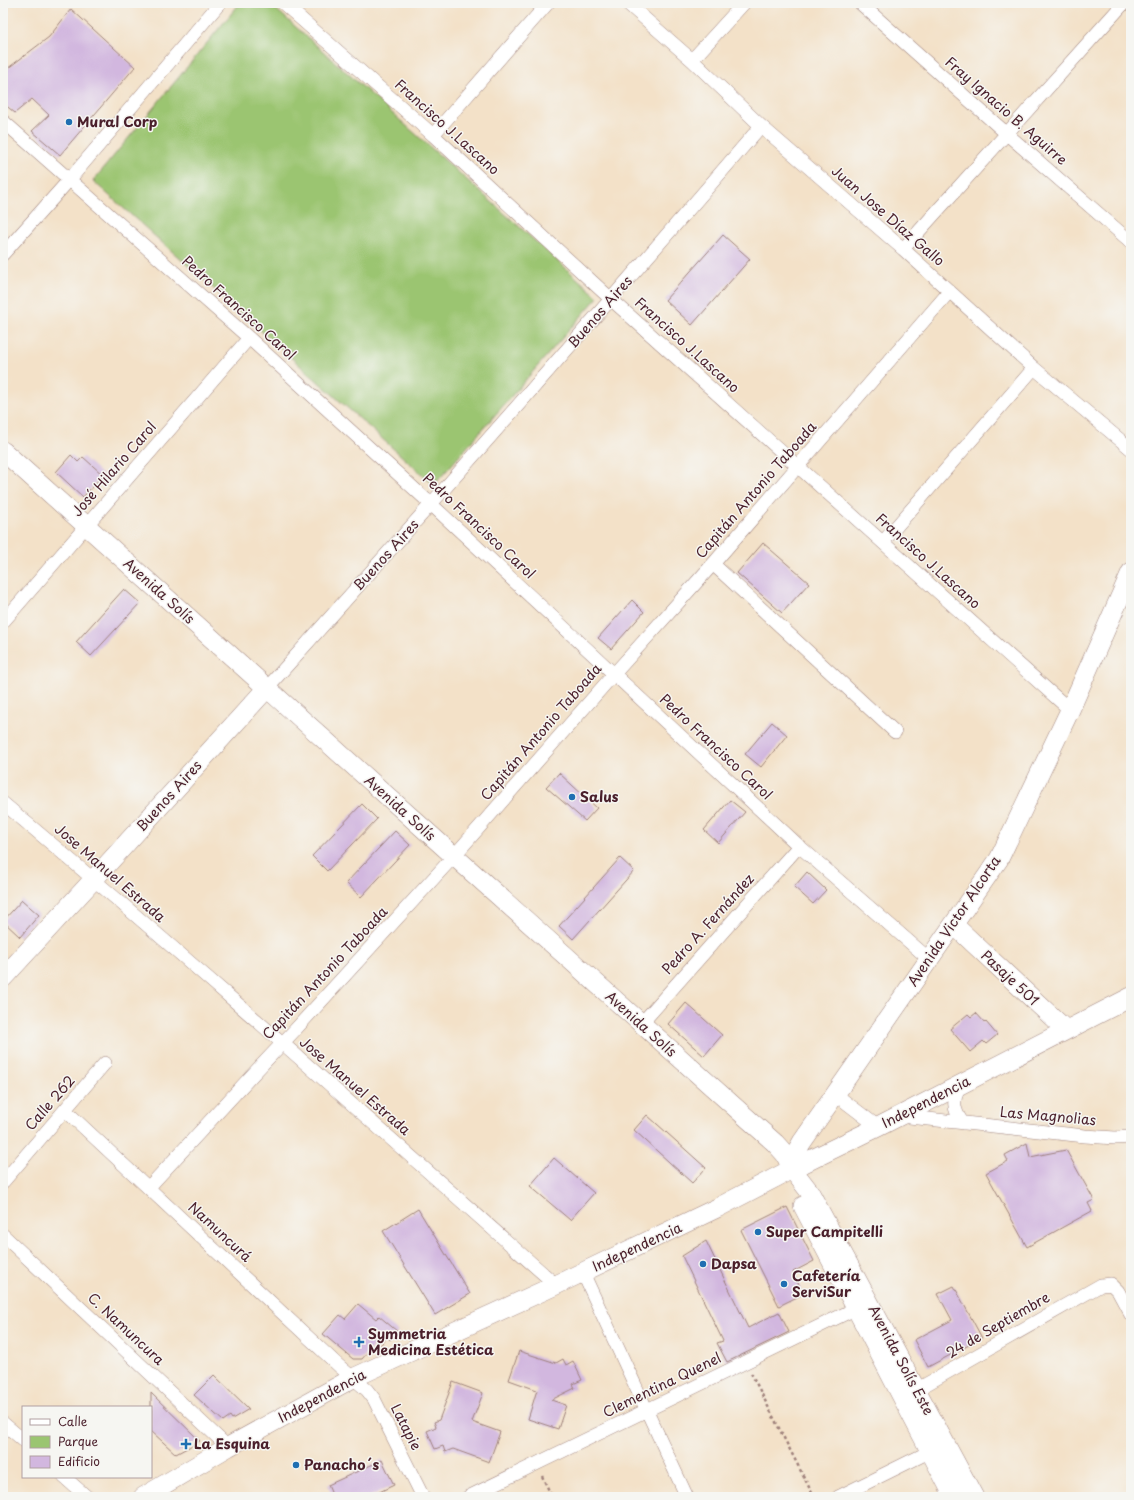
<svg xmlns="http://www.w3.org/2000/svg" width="1134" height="1500" font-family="'Playpen Sans',sans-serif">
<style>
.green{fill:#9bc571;stroke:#72724e}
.building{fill:#d2b7df}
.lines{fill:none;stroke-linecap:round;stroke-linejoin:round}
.street-casing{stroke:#9e807a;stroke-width:14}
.secondary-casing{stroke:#9e807a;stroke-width:20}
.path{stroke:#9e807a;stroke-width:2.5;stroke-dasharray:3 3;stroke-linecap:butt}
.street{stroke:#fff;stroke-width:13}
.secondary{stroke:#fff;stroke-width:19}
.poi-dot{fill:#1f6fb2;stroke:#f6f6f2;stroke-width:1.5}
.labels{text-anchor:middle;stroke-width:3;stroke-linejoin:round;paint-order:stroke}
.street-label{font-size:14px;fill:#4a1f2b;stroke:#f6f6f2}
.poi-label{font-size:14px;font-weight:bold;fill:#4a1f2b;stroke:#f6f6f2;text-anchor:start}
</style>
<rect width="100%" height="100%" fill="#f6f6f2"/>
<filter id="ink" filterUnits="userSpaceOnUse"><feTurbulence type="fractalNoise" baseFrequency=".025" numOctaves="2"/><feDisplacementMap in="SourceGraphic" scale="8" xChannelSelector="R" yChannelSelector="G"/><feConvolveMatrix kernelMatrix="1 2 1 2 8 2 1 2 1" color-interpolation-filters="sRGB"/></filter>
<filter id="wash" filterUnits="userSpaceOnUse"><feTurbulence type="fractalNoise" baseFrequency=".012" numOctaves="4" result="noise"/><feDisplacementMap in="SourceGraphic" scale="16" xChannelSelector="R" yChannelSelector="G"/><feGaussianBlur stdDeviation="0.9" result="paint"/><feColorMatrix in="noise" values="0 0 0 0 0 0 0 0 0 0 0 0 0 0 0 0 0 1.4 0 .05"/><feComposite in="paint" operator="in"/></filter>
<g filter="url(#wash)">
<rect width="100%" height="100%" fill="#f3e1c8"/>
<path class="green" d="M240 3H269L598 297 434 485 93 181Z"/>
<g id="blocks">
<path class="building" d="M71 9 135 67 60 155 32 131 49 115 32 99 15 113 3 103V72L49 37Z
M723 235 750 259 692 325 665 300Z
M71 455 78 462 83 457 103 475 83 497 56 472Z
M763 543 809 583 782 613 737 573Z
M124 589 140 603 91 656 76 642Z
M632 600 644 612 611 649 598 638Z
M772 722 787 735 761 767 745 754Z
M559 773 597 808 585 821 546 787Z
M730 800 745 812 718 843 704 830Z
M362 804 377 819 327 871 312 856Z
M395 831 410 845 361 897 346 883Z
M620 858 634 871 573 939 559 926Z
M807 872 826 890 813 904 794 887Z
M22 900 39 915 20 937 3 921Z
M686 1003 722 1035 704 1056 668 1024Z
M976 1013 985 1023 986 1022 997 1035 986 1044 983 1041 970 1052 950 1029 968 1014 971 1017Z
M647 1115 706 1168 692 1183 634 1130Z
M1027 1143 1030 1157 1066 1150 1094 1200 1088 1203 1092 1211 1027 1247 986 1173 1008 1161 1005 1155Z
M554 1158 594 1193 570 1220 530 1186Z
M787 1207 814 1261 793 1272 803 1294 779 1306 741 1230Z
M418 1209 470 1294 435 1315 383 1231Z
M706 1241 748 1328 779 1312 789 1332 727 1362 717 1343 723 1341 682 1256Z
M954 1286 982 1338 928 1367 914 1340 952 1320 938 1294Z
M358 1304 376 1319 379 1316 398 1332 390 1340 387 1337 378 1348 374 1345 362 1359H353L323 1334 340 1315 345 1319Z
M519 1351 556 1363 563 1359 566 1365 573 1361 582 1380 573 1384 575 1388 551 1400 566 1405 558 1429 528 1419 537 1390 509 1380Z
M214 1375 249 1409 232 1419 230 1416 223 1421 194 1395Z
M453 1382 483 1393 472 1422 500 1432 489 1462 453 1449 445 1452 443 1446 435 1449 427 1431 436 1427 434 1422 439 1420Z
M151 1393 200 1441 176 1454 151 1431Z
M382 1460 394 1485 369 1497H333L328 1485Z"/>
</g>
</g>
<g filter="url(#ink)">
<use href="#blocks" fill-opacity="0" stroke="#9e807a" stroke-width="1"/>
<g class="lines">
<g class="street-casing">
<path id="street" d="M283 3 433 135 612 300 1070 710
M627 3 692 60 761 126 903 249 1034 368 1131 449
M860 3 1007 134 1131 242
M692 60 744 3
M3 121 249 338 432 505 799 846 929 959
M433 135 548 3
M903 249 1124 3
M3 254 70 179 220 3
M883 542 1034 368
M713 564 895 732
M3 622 249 338
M267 688C434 502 598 315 761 126
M3 803C191 960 373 1123 556 1285
M641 1024 799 846
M960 1084C953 1100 952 1109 963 1123
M835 1094 878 1127
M65 1110 339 1366 367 1390 374 1399 423 1497
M900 1116 1085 1136 1115 1138 1131 1137
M3 1182 105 1063
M149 1187 257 1070 294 1031 454 856 614 674 713 564 949 292
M3 1235 228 1447
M583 1273 687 1497
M909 1394 1101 1285 1111 1284 1118 1291 1131 1315
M3 1423 23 1440
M64 1477 87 1497
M468 1497 863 1305
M838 1497 931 1451"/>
</g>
<g class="secondary-casing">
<path id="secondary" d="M3 451 454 856 775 1143 785 1154 792 1169 809 1191 974 1497
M954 925 1066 1030
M3 978 94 879 267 688
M792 1169 798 1149 802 1142 999 859 1070 710 1131 572
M803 1206 954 1497
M143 1497 228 1447 353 1378 556 1285 717 1208 792 1169 878 1127 1131 997"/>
</g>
<path class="path" d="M751 1373 814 1497
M542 1476 552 1497"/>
<use href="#street" class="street"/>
<use href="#secondary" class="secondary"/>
</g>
</g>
<g class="poi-dot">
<circle cx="69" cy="122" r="4"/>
<circle cx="572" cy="797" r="4"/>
<circle cx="758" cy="1232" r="4"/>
<circle cx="703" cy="1264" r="4"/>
<circle cx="784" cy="1284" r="4"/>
<path d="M357 1336h4v4h4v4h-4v4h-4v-4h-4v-4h4z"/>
<path d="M184 1438h4v4h4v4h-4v4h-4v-4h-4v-4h4z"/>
<circle cx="296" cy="1465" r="4"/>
</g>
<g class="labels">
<g class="street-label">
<text transform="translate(1006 111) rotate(41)" y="5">Fray Ignacio B. Aguirre</text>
<text transform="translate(447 127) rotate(42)" y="5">Francisco J.Lascano</text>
<text transform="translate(888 216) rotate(41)" y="5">Juan Jose Díaz Gallo</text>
<text transform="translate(239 308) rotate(42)" y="5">Pedro Francisco Carol</text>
<text transform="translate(600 312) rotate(-49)" y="5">Buenos Aires</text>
<text transform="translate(687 345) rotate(42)" y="5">Francisco J.Lascano</text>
<text transform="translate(114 469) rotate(-49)" y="5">José Hilario Carol</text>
<text transform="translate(756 490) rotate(-49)" y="5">Capitán Antonio Taboada</text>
<text transform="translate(479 526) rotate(43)" y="5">Pedro Francisco Carol</text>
<text transform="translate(386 555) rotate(-48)" y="5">Buenos Aires</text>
<text transform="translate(928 561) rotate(42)" y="5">Francisco J.Lascano</text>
<text transform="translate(159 591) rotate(42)" y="5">Avenida Solís</text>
<text transform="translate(541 732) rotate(-49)" y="5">Capitán Antonio Taboada</text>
<text transform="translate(716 747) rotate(43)" y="5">Pedro Francisco Carol</text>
<text transform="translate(169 796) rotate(-48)" y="5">Buenos Aires</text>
<text transform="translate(400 808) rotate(42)" y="5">Avenida Solís</text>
<text transform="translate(110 873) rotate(41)" y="5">Jose Manuel Estrada</text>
<text transform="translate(954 921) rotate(-56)" y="5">Avenida Victor Alcorta</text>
<text transform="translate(708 924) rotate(-48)" y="5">Pedro A. Fernández</text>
<text transform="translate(325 973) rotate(-47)" y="5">Capitán Antonio Taboada</text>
<text transform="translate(1010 978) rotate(43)" y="5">Pasaje 501</text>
<text transform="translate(641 1024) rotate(42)" y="5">Avenida Solís</text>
<text transform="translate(355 1086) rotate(41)" y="5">Jose Manuel Estrada</text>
<text transform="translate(926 1102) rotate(-27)" y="5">Independencia</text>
<text transform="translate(50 1103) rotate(-49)" y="5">Calle 262</text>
<text transform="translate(1048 1116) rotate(5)" y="5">Las Magnolias</text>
<text transform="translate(220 1232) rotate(43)" y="5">Namuncurá</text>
<text transform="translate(637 1247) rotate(-25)" y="5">Independencia</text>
<text transform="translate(998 1325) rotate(-30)" y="5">24 de Septiembre</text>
<text transform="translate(126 1329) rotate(43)" y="5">C. Namuncura</text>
<text transform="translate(901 1360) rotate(62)" y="5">Avenida Solís Este</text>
<text transform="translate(662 1385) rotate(-26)" y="5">Clementina Quenel</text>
<text transform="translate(322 1396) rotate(-28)" y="5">Independencia</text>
<text transform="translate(406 1427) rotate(63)" y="5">Latapie</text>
</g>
<g class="poi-label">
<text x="77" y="127">Mural Corp</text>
<text x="580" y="802">Salus</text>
<text x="766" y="1237">Super Campitelli</text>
<text x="711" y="1269">Dapsa</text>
<text x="792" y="1281">Cafetería<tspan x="792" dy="16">ServiSur</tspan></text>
<text x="368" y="1339">Symmetria<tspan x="368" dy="16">Medicina Estética</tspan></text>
<text x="194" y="1449">La Esquina</text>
<text x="304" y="1470">Panacho´s</text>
</g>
</g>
<rect width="1134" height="1500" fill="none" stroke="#f6f6f2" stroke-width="16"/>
<rect x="22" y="1406" width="130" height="72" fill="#f6f6f2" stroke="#b1a0a2"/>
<rect x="30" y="1419" width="20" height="6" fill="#ffffff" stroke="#b1a0a2"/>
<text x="58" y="1426" font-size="12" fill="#4a1f2b">Calle</text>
<rect x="30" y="1436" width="20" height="12" fill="#9bc571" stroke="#b1a0a2"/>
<text x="58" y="1446" font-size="12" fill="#4a1f2b">Parque</text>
<rect x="30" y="1456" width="20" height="12" fill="#d2b7df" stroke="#b1a0a2"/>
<text x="58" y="1466" font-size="12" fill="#4a1f2b">Edificio</text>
</svg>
